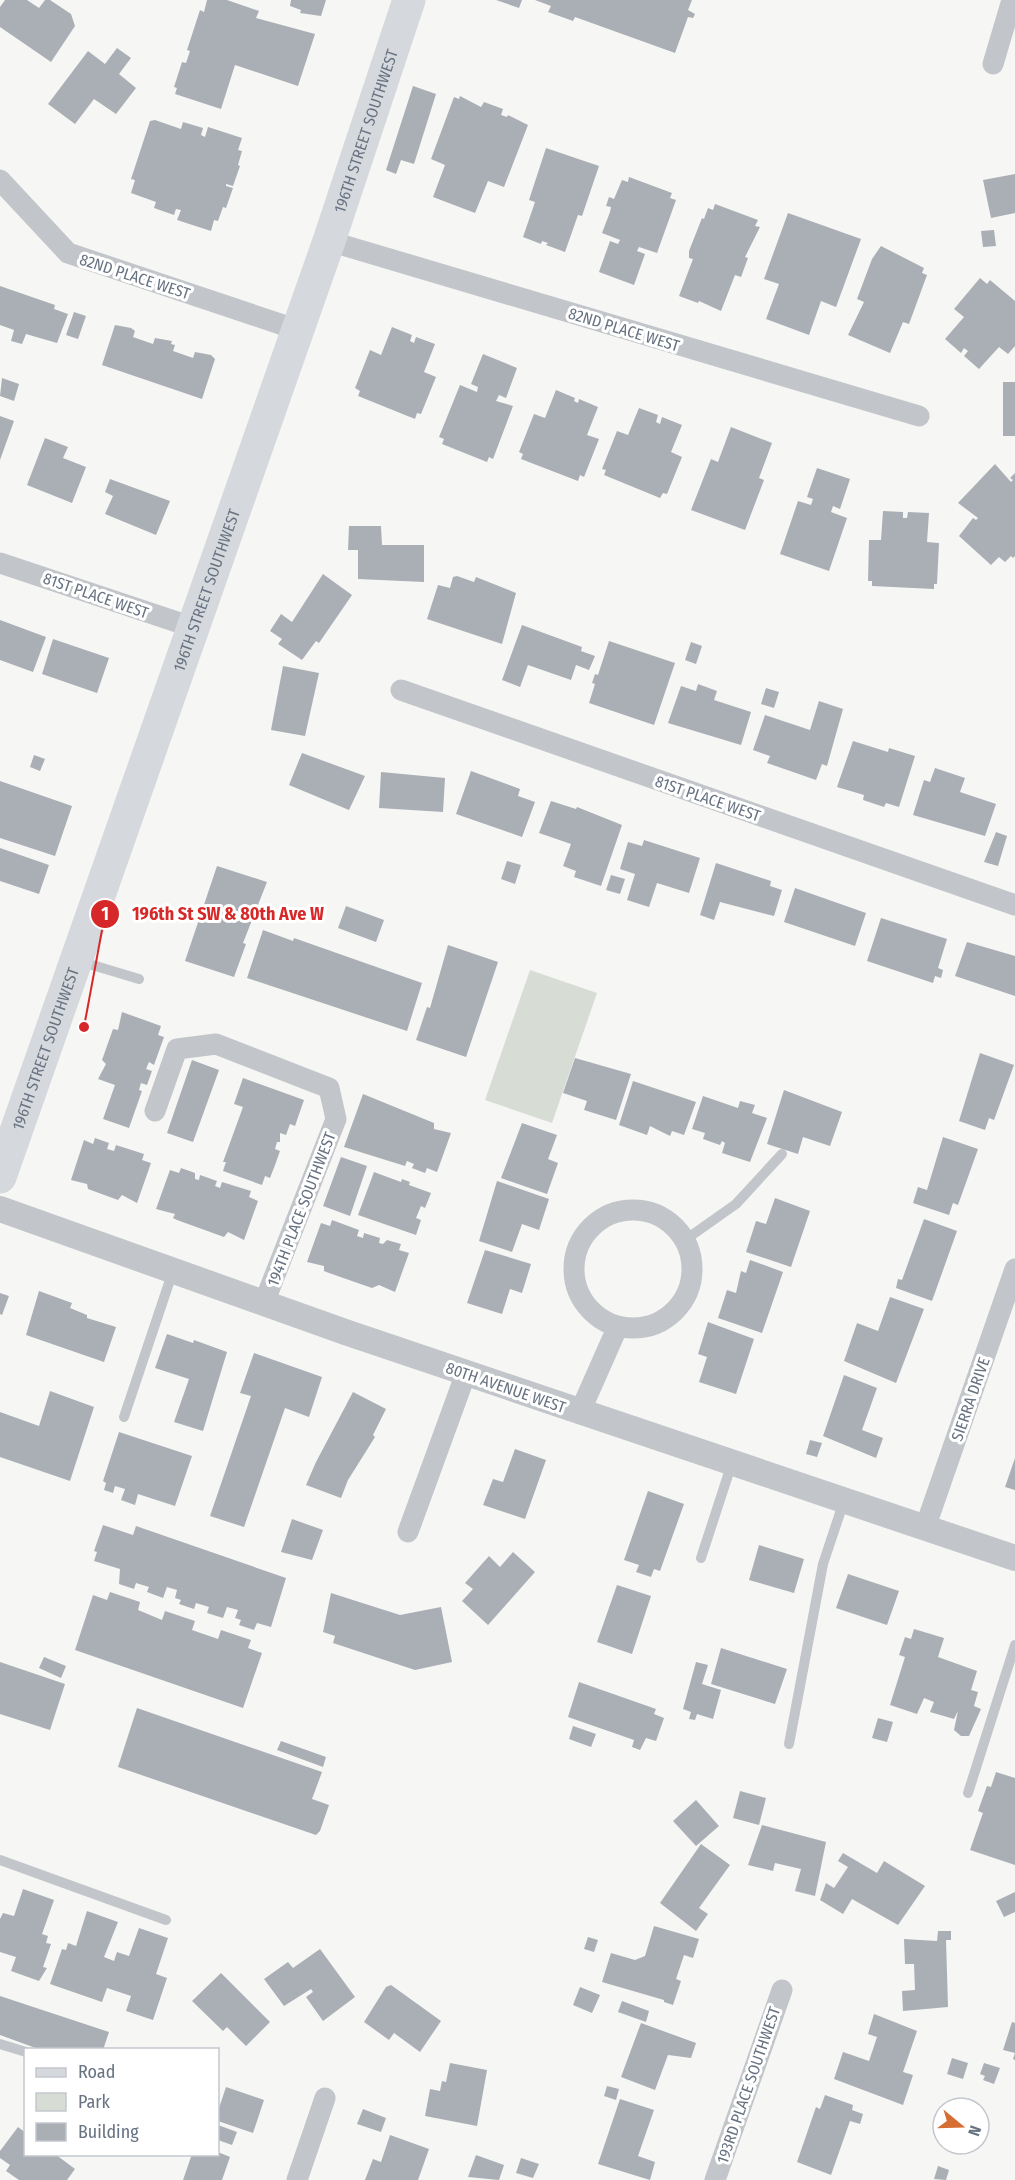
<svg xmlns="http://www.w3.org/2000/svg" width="1015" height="2180" font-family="'Fira Sans Condensed',sans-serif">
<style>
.green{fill:#d7ddd5}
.building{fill:#aaafb6}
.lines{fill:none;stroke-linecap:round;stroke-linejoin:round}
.service{stroke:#c2c5c9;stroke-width:10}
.minor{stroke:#c2c5c9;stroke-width:21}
.tertiary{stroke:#c2c5c9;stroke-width:26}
.primary{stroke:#d5d8dc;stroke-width:33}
.labels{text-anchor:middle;stroke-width:6;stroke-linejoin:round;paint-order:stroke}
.street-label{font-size:16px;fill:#687382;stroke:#fff}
.leader{fill:none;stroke:#d62828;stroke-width:2}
.callout-dot{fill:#d62828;stroke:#fff;stroke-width:2}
.mark-label{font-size:18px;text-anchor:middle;font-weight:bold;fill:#fff}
.callout-label{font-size:18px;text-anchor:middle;font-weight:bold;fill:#d62828;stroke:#fff;stroke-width:6;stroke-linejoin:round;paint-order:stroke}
</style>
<rect width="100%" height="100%" fill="#f6f6f4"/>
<path class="green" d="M530 970 597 993 552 1123 485 1100Z"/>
<path class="building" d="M5 0H27L39 8 45 0H50L71 14 75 26 51 62 0 27V7Z
M207 0H227L259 11 256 18 315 34 298 86 235 65 221 109 175 94 177 88 174 87 182 62 186 63 190 51 187 50 200 10 204 12Z
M291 0H326L321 16 300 13 301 10 290 6Z
M496 0H522L519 8Z
M535 0H692L688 10 695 14 693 18 688 17 675 53 575 17 573 21 548 12 551 6Z
M117 48 131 58 119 74 136 88 116 114 94 99 75 124 48 104 88 51 105 64Z
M413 86 436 94 414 164 401 160 396 174 386 170Z
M460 96 481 107 484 102 503 109 501 115 507 117 508 115 528 125 504 187 488 181 475 213 433 197 445 165 431 159 454 97 459 99Z
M155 120 181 129 183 122 203 128 201 135 205 137 208 127 242 138 238 150 242 151 238 165 240 166 233 186 226 184V186L233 188 226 208 223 207 218 221 214 220 211 231 177 220 181 210 176 209 174 215 154 208 156 202 131 193 135 180 131 179 150 121Z
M546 148 599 166 582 216 578 215 565 252 546 245 548 243 542 241 541 244 523 237 535 202 529 200Z
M1015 174V213L991 218 983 180Z
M629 177 672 193 670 198 676 200 657 253 639 247 637 251 645 254 634 285 599 272 610 241 618 244 620 240 602 233 610 212 611 207 606 206 609 197 614 199 622 180 628 182Z
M715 204 758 220 755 226 760 227 745 257 748 258 741 277 735 275 721 311 699 301 698 303 679 296 693 259 689 258V251L702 218 704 219 708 208 713 210Z
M788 213 861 239 836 307 821 301 809 335 766 319 779 284 764 279Z
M994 230 996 246 983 247 981 231Z
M881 246 924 268 922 273 927 275 909 324 903 322 890 353 848 335 864 302 857 299 872 259Z
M980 278 987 284 990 280 1015 301V346L1008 354 999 347 979 369 964 356 968 351 964 348 961 353 945 339 964 317 954 309Z
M0 286 55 305 54 309 68 314 57 343 26 334 22 344 11 341 14 330 0 325Z
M74 312 86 316 78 339 66 335Z
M115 325 131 328 135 331 133 337 153 344 155 338 172 341 171 344 175 345 173 351 193 358 195 352 211 355 215 359 202 399 102 365Z
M392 327 412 335 410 341 414 343 416 337 435 344 424 372 436 377 421 414 417 413 415 419 358 396 360 391 355 388 370 350 381 355Z
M483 354 517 368 506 398 499 395 496 401 513 406 493 459 489 457 487 462 442 444 444 439 439 437 460 385 477 392 478 387 471 384Z
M2 378 19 384 14 401 0 396Z
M1003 382H1015V436H1003Z
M556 390 575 398 574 401 578 403 579 399 598 407 587 435 599 439 584 477 580 475 578 481 521 459 523 454 519 452 534 414 545 418Z
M639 408 658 415 656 422 660 424 662 417 682 425 671 452 682 457 667 494 663 493 660 498 604 475 606 470 602 469 617 431 628 435Z
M0 416 14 421 0 460Z
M731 427 772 443 759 478 764 480 745 530 691 510 711 459 718 462Z
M45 438 68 447 63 458 86 467 72 503 27 485Z
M995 464 1011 482 1013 480 1010 478 1015 473V556L1013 558 1011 556 1005 562 999 557 991 565 959 536 973 518 976 520 978 518 958 503Z
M817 468 850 479 840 509 833 506 831 512 847 518 829 571 780 554 798 501 811 505 813 499 807 497Z
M110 479 170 501 156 535 105 514 113 496 105 492Z
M883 511 903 512V518H907L908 512 929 513 927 542 939 543 937 584H934V589L872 586V581H868L869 540H881Z
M349 526H381L382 545H424V582L358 579V550H348Z
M323 574 352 595 319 643 316 641 302 660 278 644 282 639 270 631 281 614 292 622Z
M457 576 474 582 476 577 516 593 502 644 427 619 438 585 450 588 453 577Z
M0 620 46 637 33 672 0 660Z
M522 625 582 647 581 651 595 656 589 670 576 665 571 680 528 665 520 687 502 680Z
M53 639 109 658 97 693 42 674Z
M609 641 675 663 654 725 589 703 595 684 592 683 595 674 598 675Z
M691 642 702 646 696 664 685 660Z
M283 666 319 673 305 736 271 730Z
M698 684 717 691 714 700 751 712 741 745 668 723 681 686 696 691Z
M766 688 779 692 774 708 761 704Z
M819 701 843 709 827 766 822 764 816 780 767 763 770 756 753 750 765 715 810 730Z
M853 741 888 752 889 748 915 756 899 807 886 803 884 807 863 800 864 795 837 787Z
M302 753 365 776 349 810 289 785Z
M34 755 45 759 40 771 30 767Z
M935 768 965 778 960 792 996 804 985 836 913 815 924 780 930 782Z
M471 771 520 789 518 796 535 802 522 837 456 814Z
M381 772 445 778 443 812 379 808Z
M0 781 72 806 55 856 0 838Z
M551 801 576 809 577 807 622 825 601 886 574 877 576 871 563 866 571 844 539 833Z
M996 832 1007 836 998 866 984 862Z
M644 840 700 858 689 893 657 883 649 907 627 900 635 874 620 869 628 842 642 846Z
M0 848 49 865 39 894 0 881Z
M507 861 521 865 515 884 501 879Z
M716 863 771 881 770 886 782 890 774 916 720 902 714 920 700 915Z
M217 866 267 882 243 943 246 944 234 977 185 961Z
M611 875 625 879 620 894 606 890Z
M795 888 866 913 855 946 784 922Z
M346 906 384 920 376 942 338 928Z
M881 918 947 939 938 968 943 970 941 978 935 976 933 983 867 961Z
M263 930 293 941 294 938 422 983 407 1031 247 978Z
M967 942 1015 956V996L955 976Z
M448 945 498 962 466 1057 416 1040 427 1007 430 1008Z
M122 1012 161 1026 158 1035 164 1037 154 1065 149 1062 146 1069 152 1071 147 1085 141 1083 139 1090 142 1091 129 1128 103 1119 115 1085 98 1079 106 1064 102 1060 113 1029 118 1030Z
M980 1053 1014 1065 994 1120 989 1118 985 1130 959 1121Z
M575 1058 631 1074 616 1120 584 1110 587 1101 563 1093Z
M192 1060 219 1070 193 1142 167 1133Z
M243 1078 304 1100 295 1126 290 1124 286 1135 280 1133V1142H277L275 1149 280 1151 275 1165 270 1178 265 1176 262 1185 223 1171 226 1162H223L243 1107 234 1104Z
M633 1081 696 1102 684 1135 672 1131 670 1136 650 1126 647 1135 619 1125Z
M784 1090 842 1112 830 1146 803 1137 798 1154 767 1144Z
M363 1094 434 1123V1129L451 1133 437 1172 427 1168 425 1173 412 1168 414 1164 407 1161 405 1166 344 1147Z
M703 1096 738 1108 740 1101 755 1105 752 1113 767 1118 750 1162 722 1153 725 1143 722 1141 720 1145 703 1139 705 1133 692 1129Z
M522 1123 557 1135 548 1159 558 1163 547 1194 501 1178Z
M943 1137 978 1149 958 1205 953 1203 949 1215 913 1203 918 1187 927 1190Z
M95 1138 109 1143 107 1149 114 1151 116 1145 144 1154 142 1160 151 1163 137 1203 122 1195 118 1200 88 1189 87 1184 71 1180 84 1140 93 1144Z
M341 1157 367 1166 350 1216 323 1206Z
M181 1168 195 1173V1179L199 1180 200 1175 217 1181 215 1186 220 1188 222 1182 251 1191 249 1197 258 1201 244 1240 228 1232 224 1237 177 1220 173 1218 175 1214 156 1209 170 1170 179 1173Z
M374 1172 401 1182 402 1179 410 1182 409 1185 431 1193 425 1208 421 1206 416 1218 421 1220 416 1235 358 1215Z
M497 1181 549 1199 539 1230 522 1224 512 1252 479 1241Z
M775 1198 810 1211 791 1267 746 1252 756 1221 766 1224Z
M924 1219 957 1231 932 1301 896 1288 898 1279 902 1280Z
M332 1220 359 1230 357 1236 363 1238 364 1233 380 1238 379 1243 383 1244 387 1240 401 1244 399 1250 409 1253 395 1292 379 1285 372 1288 329 1273 324 1271V1266L307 1262 321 1223 330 1226Z
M485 1250 531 1264 522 1293 510 1289 502 1314 467 1303Z
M750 1260 783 1272 762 1333 718 1318 727 1290 736 1293 741 1271 746 1273Z
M39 1291 72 1303 70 1308 87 1315V1318L116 1327 104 1362 26 1335Z
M0 1293 9 1296 2 1315 0 1314Z
M890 1297 924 1309 896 1383 844 1361 857 1323 878 1331Z
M708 1322 754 1339 736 1394 699 1382 707 1357 698 1354Z
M167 1334 193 1343 194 1340 227 1352 203 1431 174 1422 189 1379 155 1368Z
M254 1353 322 1377 309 1417 285 1408 244 1527 210 1516 251 1396 240 1393Z
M844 1375 877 1388 862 1430 883 1438 876 1458 823 1436Z
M50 1391 94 1407 70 1481 0 1457V1412L39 1426Z
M353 1392 386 1409 373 1435 375 1437 348 1480 341 1498 306 1485 316 1462Z
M119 1432 192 1456 175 1506 138 1494 135 1505 121 1500 125 1489 115 1486 113 1493 104 1490 106 1483 103 1481Z
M810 1440 822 1443 817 1457 806 1454Z
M515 1449 546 1460 525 1519 483 1505 493 1479 503 1482Z
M1015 1458V1490L1005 1487Z
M648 1491 684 1504 660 1571 654 1569 651 1577 636 1572 639 1565 624 1560Z
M292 1519 323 1530 312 1560 281 1552Z
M103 1525 133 1535 136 1526 286 1578 271 1627 257 1623 254 1630 239 1625 241 1620 235 1618 238 1610 227 1607 223 1618 207 1613 209 1607 196 1603 194 1609 179 1604 181 1600 175 1598 177 1590 167 1587 163 1598 147 1592 149 1587 136 1583 134 1589 119 1584 120 1569 94 1561 97 1552 94 1551Z
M759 1545 804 1559 794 1593 749 1580Z
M513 1552 535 1572 488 1625 462 1601 473 1589 465 1583 489 1556 500 1567Z
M848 1574 899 1591 887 1625 836 1608Z
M617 1585 651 1596 632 1654 597 1642Z
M110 1592 140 1602 138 1610 162 1620 165 1611 195 1621 192 1630 218 1639 221 1630 251 1640 248 1648 262 1653 243 1708 75 1650 93 1595 107 1600Z
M331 1593 400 1615 441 1607 452 1662 415 1670 333 1643 335 1636 323 1632Z
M914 1629 944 1638 938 1657 977 1671 971 1690 978 1692 974 1706 981 1709 969 1736H961L954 1730 958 1711 954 1719 930 1712 934 1702 924 1698 917 1714 890 1705 905 1657 899 1655 905 1637 911 1639Z
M721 1648 787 1669 775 1704 711 1684Z
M44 1657 66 1666 61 1678 39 1668Z
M0 1662 65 1684 50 1730 0 1714Z
M696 1662 708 1665 702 1684 721 1690 713 1719 697 1714 695 1720 689 1719 691 1712 683 1709Z
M579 1682 656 1709 654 1714 664 1718 656 1741 646 1738 640 1750 632 1747 634 1740 568 1717Z
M137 1708 322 1772 312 1799 329 1805 320 1831 316 1835 118 1767Z
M878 1718 893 1722 887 1742 872 1738Z
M573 1726 596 1734 591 1747 569 1739Z
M281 1741 326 1757 323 1767 277 1750Z
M996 1772 1015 1778V1865L970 1850 983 1813 978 1811 987 1786 991 1787Z
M740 1791 766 1798 759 1825 733 1818Z
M696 1800 719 1826 696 1846 673 1821Z
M762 1825 826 1842 815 1896 795 1891 801 1869 775 1863 773 1871 748 1865Z
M701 1844 730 1865 699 1908 708 1914 696 1931 660 1903Z
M843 1853 877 1873 884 1861 925 1886 898 1925 852 1899 843 1914 820 1900 826 1883 834 1888 848 1867 838 1861Z
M23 1889 54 1900 42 1934 48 1936 46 1943 51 1944 43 1967 47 1968 39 1981 11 1971 16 1957 0 1952V1919L3 1913 14 1916Z
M1015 1892V1912L1004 1917 996 1901Z
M87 1911 118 1922 104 1957 114 1961 117 1952 129 1956 139 1928 168 1938 156 1974 167 1978 153 2020 126 2011 131 1996 107 1988 102 2002 50 1984 62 1949 66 1950 68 1943 76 1946Z
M654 1926 699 1939 693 1958 684 1955 676 1979 681 1981 673 2005 664 2002V2000L602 1982 611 1953 635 1960 645 1956Z
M938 1931H951V1940H946L948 2007 903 2011 902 1991 915 1990 914 1964H905L904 1939 937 1941Z
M588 1937 598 1940 594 1952 584 1949Z
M320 1949 355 1997 323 2021 306 1997 313 1992 311 1989 284 2006 264 1979 288 1962 293 1968Z
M221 1973 270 2022 246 2046 227 2027 223 2031 192 2001Z
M391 1985 441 2021 420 2052 394 2033 389 2040 364 2022 386 1987Z
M580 1987 600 1995 592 2013 573 2005Z
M0 1996 109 2032 103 2050H41L0 2035Z
M622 2001 649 2011 646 2022 618 2012Z
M874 2014 917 2031 903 2072 913 2075 903 2105 834 2079 843 2052 869 2061 877 2037 868 2034Z
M1012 2022 1015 2023V2060L1013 2059 1015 2053 1003 2050Z
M641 2023 696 2043 691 2058 668 2055 655 2090 621 2077Z
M952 2058 968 2063 963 2079 947 2074Z
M450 2063 487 2070 477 2126 425 2116 430 2089 440 2091 442 2081 446 2082Z
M984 2063 1000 2068 994 2084 983 2080 985 2076 980 2074Z
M607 2086 619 2089 616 2100 604 2096Z
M226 2087 264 2100 253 2133 218 2121V2111Z
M825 2095 853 2105 852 2110 863 2114 860 2124 850 2121 831 2175 797 2162 816 2107 820 2109Z
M620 2099 654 2110 638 2156 655 2162 650 2180 598 2164Z
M363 2109 386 2118 381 2132 357 2124Z
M218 2125 237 2132 232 2145 218 2140Z
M18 2127 26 2133V2154H55L75 2169 67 2180H19L6 2171 10 2165 0 2158V2151Z
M390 2135 429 2149 418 2180H365L373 2159 381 2162Z
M218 2152 230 2157 222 2180H183L192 2154H218Z
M476 2155 504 2165 499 2180 468 2177Z
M521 2158 539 2164 533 2178 516 2173Z
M938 2166 949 2170 946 2180 934 2179Z"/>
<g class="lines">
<path class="service" d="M79 961 139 979
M685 1240 736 1204 782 1154
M124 1417 173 1271
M701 1558 732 1463
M789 1744 823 1564 844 1501
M968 1793 1015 1645
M0 1860 166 1920
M0 2044 26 2052"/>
<path class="minor" d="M993 64 1012 0
M0 180 68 253 298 330
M329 241 919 416
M0 563 192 627
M401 690 1015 905
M155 1111 177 1049 216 1044 329 1088 336 1119 264 1303
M574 1269a59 59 0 1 1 118 0a59 59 0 1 1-118 0Z
M580 1412 618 1326
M925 1528 1015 1269
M408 1532 466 1373
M297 2180 325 2098
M715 2180 782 1990"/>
<path class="tertiary" d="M0 1209 348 1333 1015 1558"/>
<path class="primary" id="s1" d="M0 1177 329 241 409 0"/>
</g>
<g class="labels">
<g class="street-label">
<text dy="6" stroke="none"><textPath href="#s1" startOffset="1108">196TH STREET SOUTHWEST</textPath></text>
<text transform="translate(135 276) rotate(18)" y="6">82ND PLACE WEST</text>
<text transform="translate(624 329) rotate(17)" y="6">82ND PLACE WEST</text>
<text dy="6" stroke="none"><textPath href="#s1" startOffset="622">196TH STREET SOUTHWEST</textPath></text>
<text transform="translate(96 595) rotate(19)" y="6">81ST PLACE WEST</text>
<text transform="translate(708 798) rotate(19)" y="6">81ST PLACE WEST</text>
<text dy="6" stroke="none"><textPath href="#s1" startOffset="136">196TH STREET SOUTHWEST</textPath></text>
<text transform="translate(301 1209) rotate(-69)" y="6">194TH PLACE SOUTHWEST</text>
<text transform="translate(506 1387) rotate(19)" y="6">80TH AVENUE WEST</text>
<text transform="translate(970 1399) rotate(-71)" y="6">SIERRA DRIVE</text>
<text transform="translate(748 2085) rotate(-71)" y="6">193RD PLACE SOUTHWEST</text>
</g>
</g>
<path class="leader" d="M84 1027L105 914"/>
<g class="callout-dot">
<circle cx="84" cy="1027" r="6"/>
<circle cx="105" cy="914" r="15"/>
</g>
<g class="mark-label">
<text x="105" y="920">1</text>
</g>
<g class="callout-label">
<text x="228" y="920">196th St SW &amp; 80th Ave W</text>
</g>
<rect x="24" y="2048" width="195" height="108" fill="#ffffff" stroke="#c3c7cd" stroke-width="1.5"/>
<rect x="36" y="2068" width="30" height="9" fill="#d5d8dc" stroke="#c3c7cd" stroke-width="1.5"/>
<text x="78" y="2078" font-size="18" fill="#687382">Road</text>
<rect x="36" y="2093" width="30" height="18" fill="#d7ddd5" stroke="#c3c7cd" stroke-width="1.5"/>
<text x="78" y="2108" font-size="18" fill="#687382">Park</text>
<rect x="36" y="2123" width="30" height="18" fill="#aaafb6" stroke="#c3c7cd" stroke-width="1.5"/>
<text x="78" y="2138" font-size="18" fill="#687382">Building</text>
<g transform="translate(961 2126) rotate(109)"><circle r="28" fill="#ffffff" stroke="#c3c7cd" stroke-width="1.5"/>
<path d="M0-4.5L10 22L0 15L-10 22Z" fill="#d66e34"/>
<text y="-9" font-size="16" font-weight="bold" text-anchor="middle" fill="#687382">N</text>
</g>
</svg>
